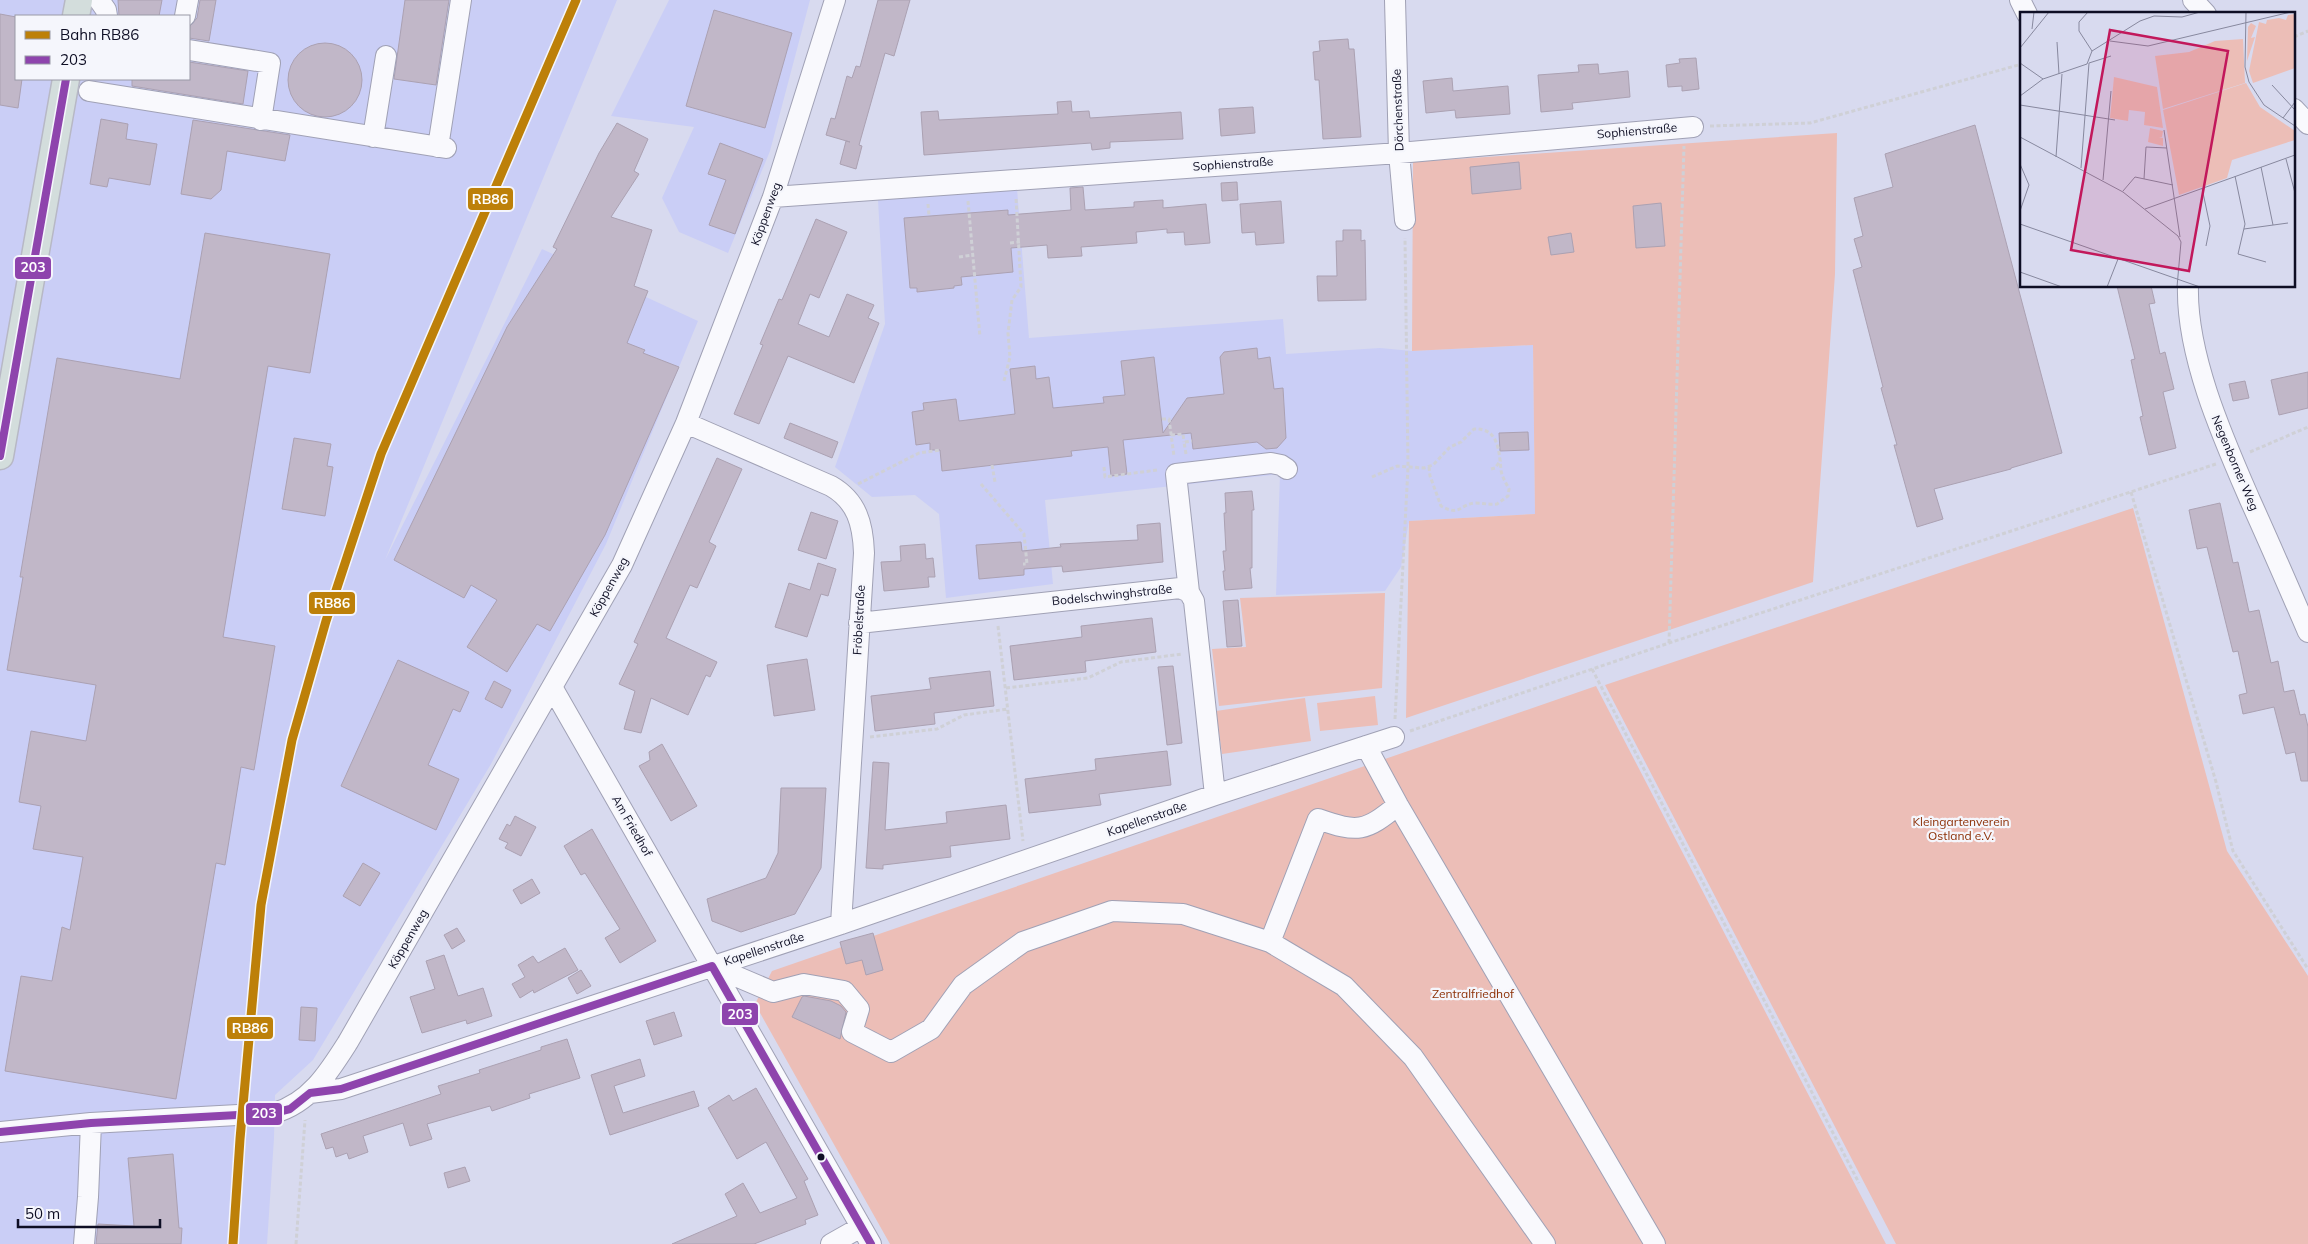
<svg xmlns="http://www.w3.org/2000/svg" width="2308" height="1244" font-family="Mulish,sans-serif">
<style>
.built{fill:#cacef6;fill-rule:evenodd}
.green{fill:#ecbeb7}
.building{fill:#c1b7c8;stroke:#aba1b2}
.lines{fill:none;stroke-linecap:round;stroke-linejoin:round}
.minor-casing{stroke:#a0a1b5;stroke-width:22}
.major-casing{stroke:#b7b8c5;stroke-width:29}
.path{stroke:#cfd0d6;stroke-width:3;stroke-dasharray:4 2.5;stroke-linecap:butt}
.minor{stroke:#f9f9fd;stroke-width:20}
.major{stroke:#d3dddc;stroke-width:26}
.bus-1-casing{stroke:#f5f6fc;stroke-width:11}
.bus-1{stroke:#8e44ad;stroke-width:8}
.rail-1-casing{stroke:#f5f6fc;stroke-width:12}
.rail-1{stroke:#bd8009;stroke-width:9}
.bus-dot{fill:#0e0e24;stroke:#f5f6fc;stroke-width:2}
.labels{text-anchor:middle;stroke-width:4.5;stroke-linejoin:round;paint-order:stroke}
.street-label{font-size:12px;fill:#0e0e24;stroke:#f5f6fc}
.park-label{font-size:12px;fill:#8c2f05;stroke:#f5f6fc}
.inset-road{fill:none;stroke:#87889e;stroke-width:1}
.view{fill:#c2185b;fill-opacity:0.15;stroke:#c2185b;stroke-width:2.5}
.inset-edge{fill:none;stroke:#0e0e24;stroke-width:2.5}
.line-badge{stroke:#f5f6fc;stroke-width:2}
.badge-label{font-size:14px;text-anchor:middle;font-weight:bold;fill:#fff}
</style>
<rect width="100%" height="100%" fill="#d8daef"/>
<path class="built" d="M0 0H617L385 560 542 249 698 321 606 544 491 764 313 1060 275 1095 274 1138 267 1244H0ZM16 16H189V79H16Z
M669 0H810L770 151 728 253 679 232 662 198 694 127 611 116Z
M1017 189 1029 338 1283 319 1286 354 1380 348 1412 351 1533 345 1535 514 1409 521 1401 567 1385 591 1276 595 1280 474 1045 500 1053 584 946 598 939 514 915 495 872 497 835 467 885 324 878 200Z"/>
<path class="green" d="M1837 133 1835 274 1813 582 1406 718 1409 521 1535 514 1533 345 1412 351 1413 162Z
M2133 508 2227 851 2308 976V1244H1896L1605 685Z
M1385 593 1382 688 1219 706 1212 649 1246 647 1240 598Z
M1596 686 1886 1244H890L755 1004 772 971Z
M1375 696 1378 725 1320 731 1317 703Z
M1305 698 1311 741 1222 754 1216 711Z"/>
<path class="building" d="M118 0H162L159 16H119Z
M200 0H216L209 41 189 38 190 26 197 18Z
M405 0H449L436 85 394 79Z
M878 0H910L894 56 885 53 859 145 862 146 856 169 840 164 846 141 850 142 826 135 831 118 835 119 847 76 852 78 856 66 860 67Z
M714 10 792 33 765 128 686 106Z
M0 14 16 17V79H22L18 108 0 105Z
M1348 39 1349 49H1354L1361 137 1323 139 1319 80H1315L1313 52 1320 51 1319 41Z
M288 80a37 37 0 1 1 74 0a37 37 0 1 1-74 0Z
M1696 58 1699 89 1682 91V86L1668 87 1666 65 1680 63 1679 59Z
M189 62 248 71 243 104 132 86V79H189Z
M1598 64 1599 74 1628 71 1630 97 1572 103 1573 109 1541 112 1538 75 1579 72 1578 65Z
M1452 78 1453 91 1508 86 1510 114 1456 118 1455 110 1426 113 1423 81Z
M1071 101 1072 112 1089 111 1090 118 1181 112 1183 139 1110 142V148L1092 150 1091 143 924 155 921 112 938 111 939 120 1058 114 1057 102Z
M1253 107 1255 133 1221 136 1219 109Z
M101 119 128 124 126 139 157 144 150 185 109 178 107 187 90 184Z
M193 120 290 135 285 161 227 151 221 190 211 199 181 194Z
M617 123 648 139 634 171 639 174 611 217 652 230 634 286 648 291 627 343 645 350 643 353 679 367 605 535 550 631 537 624 507 672 467 647 497 600 471 585 464 598 394 560 507 327 557 249 553 247 599 153Z
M1975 125 2062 453 2011 468V469L1934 489 1943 519 1917 527 1894 445H1897L1881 388 1883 387 1853 270 1862 267 1854 239 1863 236 1854 198 1893 187 1885 154Z
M720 143 763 159 735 234 709 225 726 180 708 174Z
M1519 162 1521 189 1472 194 1470 167Z
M1237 182 1238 200 1222 201 1221 183Z
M1083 187 1085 210 1134 207V202L1163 200V208L1206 204 1210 243 1185 245 1184 232 1167 233V229L1136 232 1137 243 1081 247 1082 256 1048 258 1047 245 1011 248 1013 272 961 277 962 285 954 286V288L917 292V288H910L904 218 1008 210V215L1071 210 1070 188Z
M1281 201 1284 243 1256 245 1255 232 1242 233 1240 204Z
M1661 203 1665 246 1636 248 1633 206Z
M816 219 847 232 819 298 810 294 798 324 829 337 847 294 874 305 868 318 879 323 854 383 788 356 759 424 734 414 763 345 760 344 779 299 782 300Z
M1343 230H1361V241L1365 240 1366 300 1318 301 1317 276H1337L1336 241H1343Z
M205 233 330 254 310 373 268 366 223 637 275 646 254 770 241 767 225 865 216 863 176 1099 5 1071 21 976 52 981 62 927 70 930 83 857 33 849 41 806 19 802 31 731 86 741 96 685 7 670 23 577H20L57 358 180 379Z
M1571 233 1574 252 1551 255 1548 237Z
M2117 286H2151L2155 303 2149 304 2160 354 2165 352 2174 389 2163 392 2176 448 2149 455 2140 417 2143 416 2131 360 2135 359Z
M1257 348 1258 359 1270 357 1274 389 1283 388 1286 438 1277 448 1266 449 1257 442 1193 449 1191 433 1123 440 1127 474 1111 476 1108 447 1071 451 1072 456 942 471 940 450H930V443L916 445 912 412 924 410 923 403 956 399 959 421 1015 414 1010 369 1035 366 1036 379 1049 377 1053 408 1104 403 1103 397 1125 395 1121 361 1154 357 1163 433 1187 398 1224 394 1220 357 1224 352Z
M2308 372V408L2279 415 2271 380Z
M2245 381 2249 398 2233 401 2229 384Z
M790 423 838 442 832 458 784 438Z
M1528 432 1529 450 1500 451 1499 433Z
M294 438 331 444 327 466 333 467 325 516 282 509Z
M717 458 742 469 709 542 716 546 697 588 690 585 666 638 717 662 710 677 706 675 688 715 651 698 641 733 624 729 635 691 619 684 638 644 634 642Z
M1252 491 1254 510H1252V568H1250L1252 588 1225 590 1223 571H1225L1223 551H1226L1224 513H1226L1225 493Z
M2220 503 2233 563 2238 562 2249 612 2259 610 2271 663 2278 661 2284 692 2294 690 2300 715 2305 714 2308 727V781H2301L2295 752 2286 754 2274 707 2243 714 2239 695 2247 693 2238 651 2233 652 2207 547 2197 549 2189 510Z
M811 512 838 521 826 559 798 550Z
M1160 523 1163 562 1063 572 1062 566 1024 569V575L979 579 976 545 1021 542 1022 551 1061 547 1060 544 1138 540 1137 525Z
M925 544 926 559 933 558 935 577H928L929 587 884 591 881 562 901 561 900 546Z
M818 563 836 569 828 596 821 594 807 637 775 627 789 583 810 590Z
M1238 600 1242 646 1227 647 1223 601Z
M1152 618 1156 652 1085 661 1086 672 1014 680 1010 646 1082 637 1081 626Z
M807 659 815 710 774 716 767 665Z
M398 660 469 692 460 712 453 709 428 765 459 779 436 830 341 786Z
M1173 666 1182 743 1167 745 1158 667Z
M990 671 994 706 934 713 935 724 875 731 871 696 931 689 929 678Z
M494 681 511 690 502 708 485 699Z
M662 744 697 806 671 821 639 766 650 760 649 752Z
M1167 751 1171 785 1099 794 1101 805 1029 813 1025 779 1096 770 1095 759Z
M873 762 889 763 885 830 947 823 946 812 1006 805 1010 839 950 846 951 857 883 865V869L866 868Z
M781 788H826L821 868 795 914 741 932 712 921 707 899 766 878 778 853Z
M515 816 536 827 521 856 505 848 508 843 499 839 507 824 510 826Z
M592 829 656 941 620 963 605 938 620 929 585 873 581 875 564 846Z
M363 863 380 873 360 906 343 896Z
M532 879 540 893 521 904 513 890Z
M457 928 465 941 452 949 444 935Z
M873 933 883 970 866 975 862 960 846 964 840 942Z
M565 948 578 970 534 993 533 990 520 998 512 984 525 977 518 965 533 956 538 963Z
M444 955 458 996 483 988 492 1016 467 1024 466 1020 422 1033 410 997 435 989 426 961Z
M581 970 591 986 577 994 568 978Z
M804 996 831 1001 841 1006 846 1012 840 1039 792 1017 802 997Z
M301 1007 317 1008 315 1041 299 1040Z
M674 1012 682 1036 654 1045 646 1021Z
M567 1039 580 1078 529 1094 530 1098 492 1111 490 1106 427 1124 432 1139 410 1146 403 1123 363 1136 368 1152 349 1159 347 1153 336 1157 333 1147 326 1149 321 1134 441 1094 438 1086 480 1073 479 1070 541 1050V1047Z
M640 1059 645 1076 614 1086 623 1113 694 1091 699 1106 610 1135 591 1075Z
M756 1088 808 1179 804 1181 818 1215 805 1220 806 1224 754 1244H672L737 1216 725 1194 743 1183 760 1213 797 1198 766 1142 737 1159 708 1108 729 1095 733 1101Z
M173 1154 179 1228H182L181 1244H96L98 1224 134 1226 128 1158Z
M465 1167 470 1181 448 1188 444 1173Z"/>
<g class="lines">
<g class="minor-casing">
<path id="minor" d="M99 0 106 10 107 16
M1395 0 1399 153 1405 220
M2020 0 2027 14
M2193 0 2206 14
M185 16 188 0
M189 50 270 63 261 120
M89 91 446 148
M2294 109 2308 124
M373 137 386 56
M438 147 461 0
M773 197 1399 153 1693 127
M2188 286C2186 355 2223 438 2250 500 2270 544 2289 588 2308 632
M686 423 831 486C857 501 863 524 864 553L841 924
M1189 592 1176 474 1271 463 1281 465 1287 469
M859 623 1180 588 1189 592 1194 601 1215 795
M552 687 871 1244
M1366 746 1398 805 1655 1244
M1270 942 1318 819C1358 833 1365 832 1398 805
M712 966 773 992 804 984 844 991 859 1009 852 1032 891 1052 931 1029 963 985 1023 942 1112 911 1183 914 1270 942 1344 986 1413 1057 1545 1244
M310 1093 341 1089 841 924 1215 795 1394 737
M0 1132 91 1123 274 1113C310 1103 329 1072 348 1042L622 565 686 423 773 197 835 0
M84 1244 88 1197 91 1123
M831 1244 861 1227"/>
</g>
<g class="major-casing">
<path id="major" d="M76 16 79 0
M0 456 66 79"/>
</g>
<path class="path" d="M2294 37 2308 31
M1710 126 1810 123 2022 64
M968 201 980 337
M928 204 929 216
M1010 243 1020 242
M959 257 973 255
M1004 381 1010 357 1008 333 1012 300 1021 287 1016 198
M1162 419H1169L1174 456
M1171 435 1183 434 1184 442
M2250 452 2308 427
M1186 454 1184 442 1192 441
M992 465 995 482
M1104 467 1105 477 1157 470
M1491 469 1495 468 1501 460
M1372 477 1397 466 1424 468 1433 465 1450 447 1461 442 1474 429C1499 428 1499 451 1501 470 1502 477 1506 483 1509 489L1508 496 1497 504C1489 505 1483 503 1476 503 1459 504 1461 517 1441 506L1430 476 1429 467
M858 484 919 453 940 450
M981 484 1024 534 1027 564H1023
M2131 492 2216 782 2233 851 2308 969
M998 626 1023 841
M1669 643 1684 146
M1592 669 1859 1183
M1006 688 1088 678 1121 662 1182 654
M1395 719 1408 467 1405 238
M1410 731 1669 643 2216 464
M870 737 937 729 964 715 1008 709
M296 1244 305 1120"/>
<use href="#minor" class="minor"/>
<use href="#major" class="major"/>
<g class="bus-1-casing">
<path id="bus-1" d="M0 456 66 79
M0 1132 91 1123 274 1113 290 1109 310 1093 341 1089 712 966 871 1244"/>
</g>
<use href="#bus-1" class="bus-1"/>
<g class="rail-1-casing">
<path id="rail-1" d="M233 1244 240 1139 261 905 292 740 326 621 381 454 576 0"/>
</g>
<use href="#rail-1" class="rail-1"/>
</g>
<circle class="bus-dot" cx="821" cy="1157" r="4.5"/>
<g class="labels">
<g class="street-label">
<text transform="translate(1398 110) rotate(-92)" y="4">Dörchenstraße</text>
<text transform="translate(1637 131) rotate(-5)" y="4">Sophienstraße</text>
<text transform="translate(1233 164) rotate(-4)" y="4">Sophienstraße</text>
<text transform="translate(766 214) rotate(-70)" y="4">Köppenweg</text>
<text transform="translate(2235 463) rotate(67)" y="4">Negenborner Weg</text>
<text transform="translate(609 587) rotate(-61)" y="4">Köppenweg</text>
<text transform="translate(1112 595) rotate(-6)" y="4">Bodelschwinghstraße</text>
<text transform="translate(859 620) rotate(-87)" y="4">Fröbelstraße</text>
<text transform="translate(1147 819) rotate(-19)" y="4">Kapellenstraße</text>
<text transform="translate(632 826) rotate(60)" y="4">Am Friedhof</text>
<text transform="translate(408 939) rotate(-60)" y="4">Köppenweg</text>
<text transform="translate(764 949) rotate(-18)" y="4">Kapellenstraße</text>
</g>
<g class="park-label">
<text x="1961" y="826">Kleingartenverein<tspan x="1961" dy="14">Ostland e.V.</tspan></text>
<text x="1473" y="998">Zentralfriedhof</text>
</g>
</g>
<g transform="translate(2020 12)">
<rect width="275" height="275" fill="#d8daef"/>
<path d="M275 2V56L233 71 229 59 239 10 246 12 247 8 259 6 266 8 268 3ZM231 11 236 14 231 26 235 25 227 49 228 15ZM223 27 225 71 143 97 135 44 169 40 195 29ZM94 65 137 75 143 116 124 113 125 100 109 98 108 109 90 106ZM226 71 240 95 275 119V128L212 148 207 166 159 183 143 98ZM130 116 143 119 142 125H139L143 126V134L128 130Z" fill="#ecbeb7"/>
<path class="inset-road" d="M68 0 59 10V19L72 39M226 0 225 55 229 70 244 93 275 114M12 17 14 0M90 29 128 34 271 0M37 30 39 62M0 36 29 0M0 51 23 67M252 73 275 98M0 84 23 67 67 52 72 39 120 9 134 4 162 5 180 0M0 93 95 108M263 106 275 90M144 118 160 225M0 125 103 180 158 224 161 230 157 275M36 145 42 62M266 147 275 181M0 152 9 173 0 199M241 155 253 213M61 156 69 51 91 44M215 164 225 212 218 242 246 250M124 167 126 135 147 136M83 168 91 79M182 176 190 214 186 234M103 179 115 165 153 173M125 197 275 143M0 212 180 275M224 217 268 211M0 260 42 275M87 275 98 247"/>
<path class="view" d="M90 18 208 39 169 259 51 238Z"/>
<rect width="275" height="275" class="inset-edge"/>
</g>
<g class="line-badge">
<rect x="467" y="187" width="47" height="24" rx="5" fill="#bd8009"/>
<rect x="14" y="256" width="38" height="24" rx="5" fill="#8e44ad"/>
<rect x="308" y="591" width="48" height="24" rx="5" fill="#bd8009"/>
<rect x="721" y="1002" width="38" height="24" rx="5" fill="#8e44ad"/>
<rect x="226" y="1016" width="48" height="24" rx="5" fill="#bd8009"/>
<rect x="245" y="1102" width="38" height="24" rx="5" fill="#8e44ad"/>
</g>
<g class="badge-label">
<text x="490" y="204">RB86</text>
<text x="33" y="272">203</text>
<text x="332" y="608">RB86</text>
<text x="740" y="1019">203</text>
<text x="250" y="1033">RB86</text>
<text x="264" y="1118">203</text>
</g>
<rect x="15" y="15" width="175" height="65" fill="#f5f6fc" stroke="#9999a6"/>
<rect x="25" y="31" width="25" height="8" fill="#bd8009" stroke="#9999a6"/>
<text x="60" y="40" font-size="15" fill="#0e0e24">Bahn RB86</text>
<rect x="25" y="56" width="25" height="8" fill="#8e44ad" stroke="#9999a6"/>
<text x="60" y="65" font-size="15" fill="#0e0e24">203</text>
<path d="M18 1219v8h142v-8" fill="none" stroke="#0e0e24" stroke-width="2.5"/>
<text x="25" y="1219" font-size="15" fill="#0e0e24" stroke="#f5f6fc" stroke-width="4" paint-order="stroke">50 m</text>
</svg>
